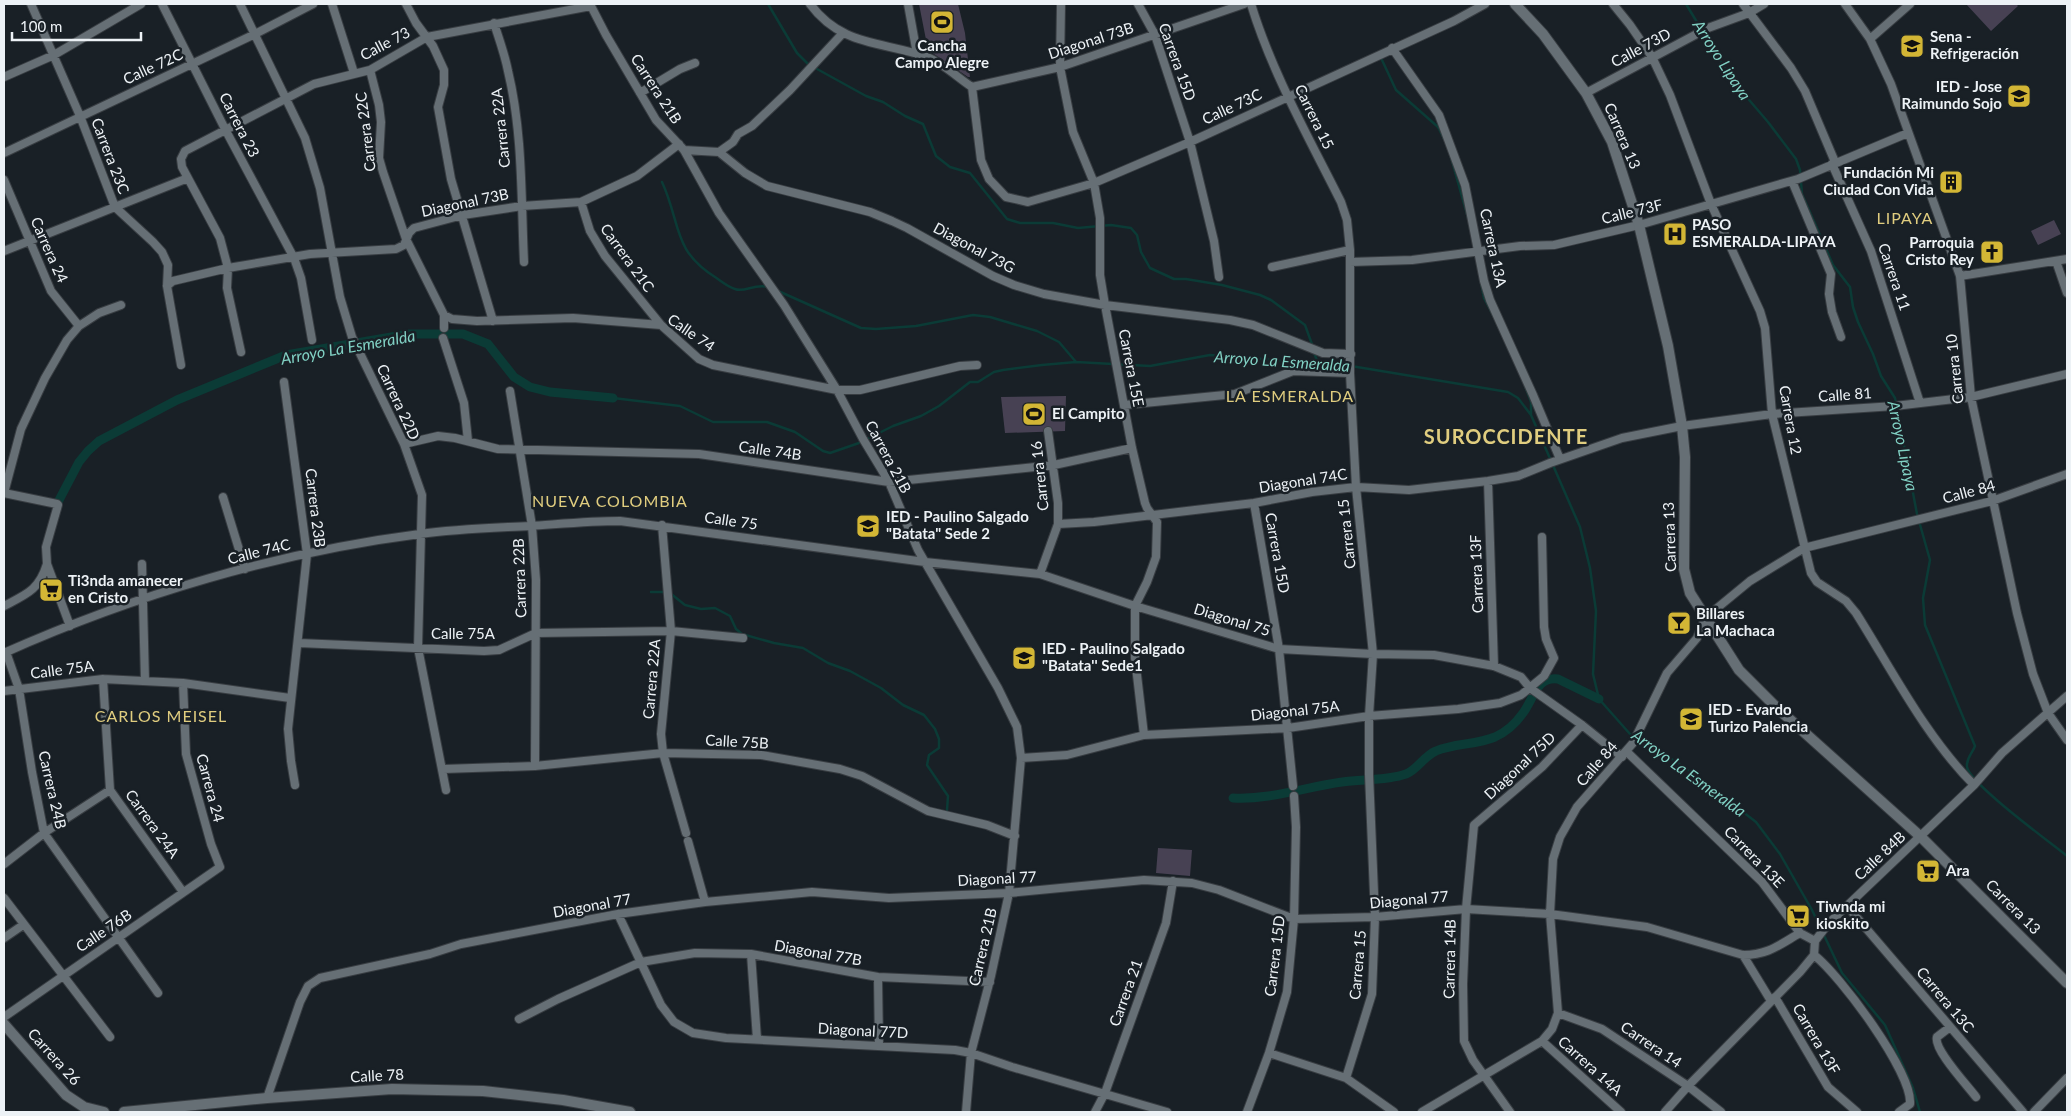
<svg xmlns="http://www.w3.org/2000/svg" width="2071" height="1116" font-family="Lato,sans-serif">
<style>
.green{fill:#474153}
.lines{fill:none;stroke-linecap:round;stroke-linejoin:round}
.stream{stroke:#0b3b36;stroke-width:2.5}
.canal{stroke:#0b3b36;stroke-width:9}
.minor-casing{stroke:#383d42;stroke-width:10}
.tertiary-casing{stroke:#383d42;stroke-width:12}
.minor{stroke:#666f75;stroke-width:8}
.tertiary{stroke:#666f75;stroke-width:10}
.labels{text-anchor:middle;stroke-width:5;stroke-linejoin:round;paint-order:stroke}
.poi-label{font-size:15px;font-weight:bold;fill:#edf2f6;stroke:#192026;text-anchor:start}
.street-label{font-size:15px;fill:#edf2f6;stroke:#192026}
.water-label{font-size:16px;font-style:italic;fill:#81d1c4;stroke:#192026}
.neighbourhood-label{font-size:16px;letter-spacing:1px;fill:#e0cd7f;stroke:#192026}
.district-label{font-size:20px;font-weight:bold;letter-spacing:1px;fill:#e0cd7f;stroke:#192026}
</style>
<rect width="100%" height="100%" fill="#192026"/>
<path class="green" d="M919 4H958L965 33 970 77H968L928 50Z
M1966 4H2016L2018 6 1991 31Z
M2054 220 2061 234 2038 245 2031 231Z
M1066 396 1065 431 1005 433 1001 397Z
M1158 848 1192 850 1190 876 1156 873Z"/>
<g class="lines">
<path class="stream" d="M768 4 797 53 808 64 866 96 883 102 905 116 923 124 936 156 950 167 970 173 1007 219 1020 223H1053L1078 228 1111 225 1131 228 1137 235 1141 252 1150 268 1174 279H1186L1222 285 1260 295 1271 300 1305 325 1313 347
M1686 4 1732 80 1768 122 1796 159 1800 170 1802 194 1833 265 1850 287 1853 307 1858 322 1873 354 1881 376 1895 398 1917 514 1930 560 1923 598 1925 625 1975 746C1972 754 1966 758 1967 767 1969 783 2051 843 2067 856
M1382 60 1396 90 1438 127 1444 139
M1450 154 1468 218
M662 182C681 223 672 250 715 277 721 281 728 287 735 289 745 293 754 283 769 287
M1481 283 1484 298 1496 321
M776 290 861 328 876 329 916 326 973 315 990 317 1037 331 1059 342 1076 362
M1314 352 1318 364
M1525 386 1531 402V414
M613 398 680 406 713 422H767L795 432 823 451 830 453 859 443 893 426 921 416 939 406 970 382H978L994 372 1003 370 1042 365 1076 362 1150 366 1210 355 1351 366 1508 392 1518 398 1531 415 1580 527 1590 568 1596 611 1593 674 1599 699 1630 734 1641 742 1675 761 1699 778 1756 822 1780 854 1812 910 1842 973 1885 1025 1913 1088 1920 1112
M651 592H665
M670 593 685 605 701 609 715 608 730 616 736 629 742 634 774 643 803 648 828 663 850 671 881 688 903 705 924 715 935 729 939 739V748L929 755 927 765 948 796 947 810"/>
<path class="canal" d="M57 504 79 462 88 451 99 441 177 400 286 355 409 334H463L488 344 514 377 530 387 550 392 613 398
M1233 798C1270 800 1305 787 1342 782 1362 779 1386 781 1406 774 1418 769 1424 756 1436 751 1454 743 1476 745 1495 737 1506 732 1516 723 1523 713 1534 698 1537 676 1558 679L1599 699"/>
<g class="minor-casing">
<path id="minor" d="M31 4 80 116 115 207 153 242 162 252 168 265 167 286 181 365
M162 4 225 129 294 258 301 278 312 340
M240 4 305 138 320 188 340 297 352 337 404 444 422 495 418 648 446 790
M332 4 354 73
M406 4 416 23 433 46 444 70V85L438 107 451 179 493 321
M810 4C842 47 882 41 927 57 943 63 958 78 972 87
M908 4 917 54
M1061 4 1060 67 1073 132 1094 183 1100 218V275L1105 305 1132 448 1145 503 1147 508 1157 522 1156 557 1147 582 1135 606V658L1144 735
M1138 4 1155 35 1190 142 1214 241 1219 277
M1251 4C1272 73 1309 138 1341 202L1347 220 1350 250V373L1356 487 1373 654 1369 716V774L1375 917 1372 994 1346 1078
M1613 4 1630 25 1652 57 1670 95 1711 204 1760 311 1765 328 1772 414 1811 573 1817 582 1846 601 1856 613C1892 670 1926 737 1974 785
M1743 4 1791 68 1805 91 1835 162
M1845 4 1870 39 1891 84 1960 276 1971 397 2017 613 2033 674 2048 713 2067 740
M494 23C499 39 505 55 508 71 523 133 521 199 524 262
M1870 39 1910 4
M1392 48 1439 115 1465 185 1484 281 1490 300 1533 395 1560 459
M370 70 379 105 381 122 379 158 383 172 406 239 444 315V328
M4 77 54 55 141 4
M972 87 981 160 989 179 1006 197 1028 202 1094 183 1190 142 1454 21 1485 4
M972 87 1060 67 1244 4
M640 93 680 69 695 63
M1586 93 1708 28 1749 13 1764 4
M684 150 719 152 745 173 767 186 870 212 892 221 907 228 993 276 1014 285 1044 294 1105 305 1230 320 1253 325 1323 353 1351 354
M719 152 733 142 738 134 752 126 790 90 843 33
M4 153 255 34 313 4
M1832 164 1871 251 1920 403
M4 180 51 291 79 326
M1792 181 1831 274 1829 294 1832 312 1841 337
M581 202 590 231 605 256 661 325
M4 251 188 178
M2056 261 2067 293
M1350 262 1412 260 1520 246 1554 245 1639 225 1798 179 1908 133
M1272 267 1350 250
M1960 276 2067 259
M167 286 173 281 228 268 310 254 396 249 404 245 409 233 414 228 463 215 522 206 581 202 637 176 679 144
M444 315 452 319 477 321 573 318 661 325 699 359 713 365 837 390H860L960 366 977 365
M443 338 464 403 468 441
M241 352 227 288 228 268 220 238 182 167 181 159 185 151 314 84 370 70 427 37 591 6 606 35 656 120 684 150 719 213 784 305 837 390 863 439 889 482 918 550 998 688 1017 727 1021 758 1009 893 991 976 971 1053 966 1112
M284 382 307 554 288 729 291 761 295 785
M510 391 532 526 536 580 535 766
M1124 405 1235 394 1293 371 1350 373
M404 444 438 436 455 438 498 449 699 454 889 482 1054 465 1132 448
M1488 481 1494 666
M4 493 21 429 45 378 67 340 79 326 99 313 121 305
M4 493 57 504
M223 497 245 569
M1254 503 1279 649 1293 786
M58 505 46 547 47 564 70 626
M1058 524 1094 522 1254 503 1312 492 1356 487 1409 490 1488 481 1518 476 1550 463 1622 438 1682 426 1772 414 1895 406 1971 397 2067 374
M662 525 671 631 661 734 663 753 686 833
M142 564 145 681
M1040 574 1058 524V503L1048 431
M4 606C27 594 39 590 47 564
M299 643 484 651 499 650 536 633 671 631 743 638
M6 652 19 689 32 772 44 833 158 993
M4 653C134 595 279 552 420 534 456 529 493 528 530 526 560 524 590 521 620 521L925 562 1040 574 1135 606 1279 649 1373 654 1434 655 1494 666 1521 677 1530 688 1582 725 1622 757
M103 679 110 790 183 892
M4 691 103 679 183 683 290 698
M1627 752 1762 882 1800 933 1815 941
M1021 758 1067 755 1144 735 1288 728 1369 716 1458 709 1500 703 1521 695 1544 676 1554 658 1546 639 1544 627 1542 537
M443 769 535 766 663 753 761 755 840 769 862 776 928 811 987 825 1015 836
M688 841 705 902
M4 864 44 833 110 790
M4 898 110 1037
M1847 906 2023 1112
M618 914 661 1005 674 1022 693 1033 726 1038 955 1050 971 1053 1012 1067 1167 1112
M4 938 23 925
M751 954 757 1039
M1743 955 1771 1001
M1814 955C1840 975 1913 1073 1910 1104L1899 1112
M878 977 879 1045
M1775 997 1828 1087 1857 1112
M1558 1013 1602 1029 1688 1086 1721 1112
M4 1017 220 867 211 844 186 754 183 683
M519 1019 558 999 641 962 695 953 751 954 878 977 990 982
M1950 1027 1937 1037C1933 1049 1968 1086 1976 1097
M1542 1041 1621 1112
M1269 1053 1346 1078 1394 1112
M267 1098 300 1002 308 986 320 978 430 954 461 944 618 914 705 902 812 892 889 898 1009 893 1144 880 1192 883 1219 890 1294 919 1375 917 1466 909 1550 914 1647 927 1743 955C1768 955 1779 945 1800 933
M1095 1112 1105 1093 1166 923 1173 881
M1247 1112 1269 1053 1287 992 1294 919 1296 827 1294 796
M1422 1112 1542 1041 1552 1029 1558 1013 1550 914 1553 859 1560 837 1577 807 1633 743 1667 673 1697 638 1705 618 1750 581 1804 548 1992 501 2067 474
M1510 1112 1473 1060 1464 1041 1463 984 1466 909 1474 825 1542 767 1582 725
M1665 1112 1688 1086 1800 972 1814 955 1815 941 1828 924 1974 785 2002 753 2067 696
M2034 1112 2067 1078"/>
</g>
<g class="tertiary-casing">
<path id="tertiary" d="M1515 4 1543 34 1586 93 1612 142 1639 225 1668 346 1682 426 1685 457 1684 569 1690 593 1739 670 1776 707 1921 837 2067 983
M4 1024 66 1095 84 1107 104 1112
M124 1112 267 1098 392 1089 483 1091 563 1100 630 1112"/>
</g>
<use href="#minor" class="minor"/>
<use href="#tertiary" class="tertiary"/>
</g>
<defs>
<g id="stadium-square" transform="scale(1.25)"><rect x="-9" y="-9" width="18" height="18" rx="4" fill="#d3b635" stroke="#192026"/><path d="M0-5a6.5 5 0 1 0 0 10a6.5 5 0 1 0 0-10ZM-3.5-1.8h7v3.6h-7Z" fill="#111"/></g>
<g id="university-square" transform="scale(1.25)"><rect x="-9" y="-9" width="18" height="18" rx="4" fill="#d3b635" stroke="#192026"/><path d="M0-5L7-2L0 1L-7-2ZM-4 1L0 2.5L4 1V4Q0 6-4 4Z" fill="#111"/></g>
<g id="school-square" transform="scale(1.25)"><rect x="-9" y="-9" width="18" height="18" rx="4" fill="#d3b635" stroke="#192026"/><path d="M0-5L7-2L0 1L-7-2ZM-4 1L0 2.5L4 1V4Q0 6-4 4Z" fill="#111"/></g>
<g id="building-square" transform="scale(1.25)"><rect x="-9" y="-9" width="18" height="18" rx="4" fill="#d3b635" stroke="#192026"/><path d="M-4-6H4V6H1V3H-1V6H-4ZM-2.5-4.3h1.7v1.8h-1.7ZM.8-4.3h1.7v1.8H.8ZM-2.5-1h1.7V.8h-1.7ZM.8-1h1.7V.8H.8Z" fill="#111"/></g>
<g id="hospital-square" transform="scale(1.25)"><rect x="-9" y="-9" width="18" height="18" rx="4" fill="#d3b635" stroke="#192026"/><path d="M-5-5h3v3.5h4V-5h3V5h-3V1.5h-4V5h-3Z" fill="#111"/></g>
<g id="church-square" transform="scale(1.25)"><rect x="-9" y="-9" width="18" height="18" rx="4" fill="#d3b635" stroke="#192026"/><path d="M-1.2-6h2.4v3.5h3.3v2.4h-3.3V6h-2.4V-.1h-3.3v-2.4h3.3Z" fill="#111"/></g>
<g id="supermarket-square" transform="scale(1.25)"><rect x="-9" y="-9" width="18" height="18" rx="4" fill="#d3b635" stroke="#192026"/><path d="M-6-5.5h2.5l.6 2H6L4.5 2H-2.5L-4.4-4H-6ZM-1.5 3.2a1.3 1.3 0 1 0 .1 0ZM3 3.2a1.3 1.3 0 1 0 .1 0Z" fill="#111"/></g>
<g id="bar-square" transform="scale(1.25)"><rect x="-9" y="-9" width="18" height="18" rx="4" fill="#d3b635" stroke="#192026"/><path d="M-6-5H6L.8 .8V4.5H3.5V6h-7V4.5H-.8V.8Z" fill="#111"/></g>
</defs>
<g fill-rule="evenodd">
<use href="#stadium-square" x="942" y="22"/>
<use href="#university-square" x="1912" y="46"/>
<use href="#school-square" x="2019" y="96"/>
<use href="#building-square" x="1951" y="182"/>
<use href="#hospital-square" x="1675" y="234"/>
<use href="#church-square" x="1992" y="252"/>
<use href="#stadium-square" x="1034" y="414"/>
<use href="#school-square" x="868" y="526"/>
<use href="#supermarket-square" x="51" y="590"/>
<use href="#bar-square" x="1679" y="623"/>
<use href="#school-square" x="1024" y="658"/>
<use href="#school-square" x="1691" y="719"/>
<use href="#supermarket-square" x="1928" y="871"/>
<use href="#supermarket-square" x="1798" y="916"/>
</g>
<g class="labels">
<g class="poi-label">
<text x="1930" y="42">Sena -<tspan x="1930" dy="17">Refrigeración</tspan></text>
<text x="942" y="51" text-anchor="middle">Cancha<tspan x="942" dy="17">Campo Alegre</tspan></text>
<text x="2002" y="92" text-anchor="end">IED - Jose<tspan x="2002" dy="17">Raimundo Sojo</tspan></text>
<text x="1934" y="178" text-anchor="end">Fundación Mi<tspan x="1934" dy="17">Ciudad Con Vida</tspan></text>
<text x="1692" y="230">PASO<tspan x="1692" dy="17">ESMERALDA-LIPAYA</tspan></text>
<text x="1974" y="248" text-anchor="end">Parroquia<tspan x="1974" dy="17">Cristo Rey</tspan></text>
<text x="1052" y="419">El Campito</text>
<text x="886" y="522">IED - Paulino Salgado<tspan x="886" dy="17">"Batata" Sede 2</tspan></text>
<text x="68" y="586">Ti3nda amanecer<tspan x="68" dy="17">en Cristo</tspan></text>
<text x="1696" y="619">Billares<tspan x="1696" dy="17">La Machaca</tspan></text>
<text x="1042" y="654">IED - Paulino Salgado<tspan x="1042" dy="17">"Batata'' Sede1</tspan></text>
<text x="1708" y="715">IED - Evardo<tspan x="1708" dy="17">Turizo Palencia</tspan></text>
<text x="1946" y="876">Ara</text>
<text x="1816" y="912">Tiwnda mi<tspan x="1816" dy="17">kioskito</tspan></text>
</g>
<g class="street-label">
<text transform="translate(1091 41) rotate(-18)" y="5">Diagonal 73B</text>
<text transform="translate(385 44) rotate(-28)" y="5">Calle 73</text>
<text transform="translate(1641 48) rotate(-28)" y="5">Calle 73D</text>
<text transform="translate(1177 62) rotate(70)" y="5">Carrera 15D</text>
<text transform="translate(153 67) rotate(-25)" y="5">Calle 72C</text>
<text transform="translate(656 89) rotate(57)" y="5">Carrera 21B</text>
<text transform="translate(1232 107) rotate(-25)" y="5">Calle 73C</text>
<text transform="translate(1314 117) rotate(64)" y="5">Carrera 15</text>
<text transform="translate(239 125) rotate(63)" y="5">Carrera 23</text>
<text transform="translate(501 128) rotate(-96)" y="5">Carrera 22A</text>
<text transform="translate(366 132) rotate(-97)" y="5">Carrera 22C</text>
<text transform="translate(1622 136) rotate(67)" y="5">Carrera 13</text>
<text transform="translate(110 156) rotate(69)" y="5">Carrera 23C</text>
<text transform="translate(465 203) rotate(-12)" y="5">Diagonal 73B</text>
<text transform="translate(1632 212) rotate(-14)" y="5">Calle 73F</text>
<text transform="translate(974 248) rotate(28)" y="5">Diagonal 73G</text>
<text transform="translate(1493 248) rotate(78)" y="5">Carrera 13A</text>
<text transform="translate(49 250) rotate(66)" y="5">Carrera 24</text>
<text transform="translate(627 258) rotate(54)" y="5">Carrera 21C</text>
<text transform="translate(1894 277) rotate(71)" y="5">Carrera 11</text>
<text transform="translate(691 333) rotate(35)" y="5">Calle 74</text>
<text transform="translate(1131 368) rotate(79)" y="5">Carrera 15E</text>
<text transform="translate(1955 369) rotate(-96)" y="5">Carrera 10</text>
<text transform="translate(1845 395) rotate(-4)" y="5">Calle 81</text>
<text transform="translate(398 402) rotate(65)" y="5">Carrera 22D</text>
<text transform="translate(1790 420) rotate(80)" y="5">Carrera 12</text>
<text transform="translate(770 451) rotate(8)" y="5">Calle 74B</text>
<text transform="translate(888 457) rotate(62)" y="5">Carrera 21B</text>
<text transform="translate(1040 476) rotate(-96)" y="5">Carrera 16</text>
<text transform="translate(1303 481) rotate(-9)" y="5">Diagonal 74C</text>
<text transform="translate(1969 492) rotate(-15)" y="5">Calle 84</text>
<text transform="translate(315 508) rotate(83)" y="5">Carrera 23B</text>
<text transform="translate(731 521) rotate(8)" y="5">Calle 75</text>
<text transform="translate(1347 534) rotate(-96)" y="5">Carrera 15</text>
<text transform="translate(1670 537) rotate(-92)" y="5">Carrera 13</text>
<text transform="translate(259 552) rotate(-14)" y="5">Calle 74C</text>
<text transform="translate(1277 553) rotate(80)" y="5">Carrera 15D</text>
<text transform="translate(1477 574) rotate(-92)" y="5">Carrera 13F</text>
<text transform="translate(520 578) rotate(-92)" y="5">Carrera 22B</text>
<text transform="translate(1232 620) rotate(17)" y="5">Diagonal 75</text>
<text x="463" y="639">Calle 75A</text>
<text transform="translate(62 670) rotate(-7)" y="5">Calle 75A</text>
<text transform="translate(652 679) rotate(-85)" y="5">Carrera 22A</text>
<text transform="translate(1295 711) rotate(-6)" y="5">Diagonal 75A</text>
<text transform="translate(737 742) rotate(3)" y="5">Calle 75B</text>
<text transform="translate(1597 764) rotate(-49)" y="5">Calle 84</text>
<text transform="translate(1520 766) rotate(-43)" y="5">Diagonal 75D</text>
<text transform="translate(210 788) rotate(75)" y="5">Carrera 24</text>
<text transform="translate(52 790) rotate(77)" y="5">Carrera 24B</text>
<text transform="translate(152 824) rotate(54)" y="5">Carrera 24A</text>
<text transform="translate(1880 856) rotate(-43)" y="5">Calle 84B</text>
<text transform="translate(1754 857) rotate(46)" y="5">Carrera 13E</text>
<text transform="translate(997 879) rotate(-3)" y="5">Diagonal 77</text>
<text transform="translate(1409 900) rotate(-5)" y="5">Diagonal 77</text>
<text transform="translate(592 906) rotate(-10)" y="5">Diagonal 77</text>
<text transform="translate(2013 907) rotate(45)" y="5">Carrera 13</text>
<text transform="translate(104 931) rotate(-34)" y="5">Calle 76B</text>
<text transform="translate(983 947) rotate(-77)" y="5">Carrera 21B</text>
<text transform="translate(818 953) rotate(10)" y="5">Diagonal 77B</text>
<text transform="translate(1275 956) rotate(-83)" y="5">Carrera 15D</text>
<text transform="translate(1450 959) rotate(-89)" y="5">Carrera 14B</text>
<text transform="translate(1358 965) rotate(-85)" y="5">Carrera 15</text>
<text transform="translate(1126 993) rotate(-70)" y="5">Carrera 21</text>
<text transform="translate(1945 1000) rotate(50)" y="5">Carrera 13C</text>
<text transform="translate(863 1031) rotate(3)" y="5">Diagonal 77D</text>
<text transform="translate(1816 1039) rotate(60)" y="5">Carrera 13F</text>
<text transform="translate(1651 1045) rotate(34)" y="5">Carrera 14</text>
<text transform="translate(54 1057) rotate(48)" y="5">Carrera 26</text>
<text transform="translate(1590 1066) rotate(42)" y="5">Carrera 14A</text>
<text transform="translate(377 1076) rotate(-3)" y="5">Calle 78</text>
</g>
<g class="water-label">
<text transform="translate(1722 60) rotate(57)" y="6">Arroyo Lipaya</text>
<text transform="translate(348 347) rotate(-10)" y="6">Arroyo La Esmeralda</text>
<text transform="translate(1282 361) rotate(4)" y="6">Arroyo La Esmeralda</text>
<text transform="translate(1903 446) rotate(78)" y="6">Arroyo Lipaya</text>
<text transform="translate(1689 773) rotate(36)" y="6">Arroyo La Esmeralda</text>
</g>
<g class="neighbourhood-label">
<text x="1905" y="224">LIPAYA</text>
<text x="1290" y="402">LA ESMERALDA</text>
<text x="610" y="507">NUEVA COLOMBIA</text>
<text x="161" y="722">CARLOS MEISEL</text>
</g>
<g class="district-label">
<text x="1506" y="444">SUROCCIDENTE</text>
</g>
</g>
<rect width="2071" height="1116" fill="none" stroke="#edf2f6" stroke-width="10"/>
<path d="M12 32v8h129v-8" fill="none" stroke="#edf2f6" stroke-width="2.5"/>
<text x="20" y="32" font-size="15" fill="#edf2f6" stroke="#192026" stroke-width="4" paint-order="stroke">100 m</text>
</svg>
